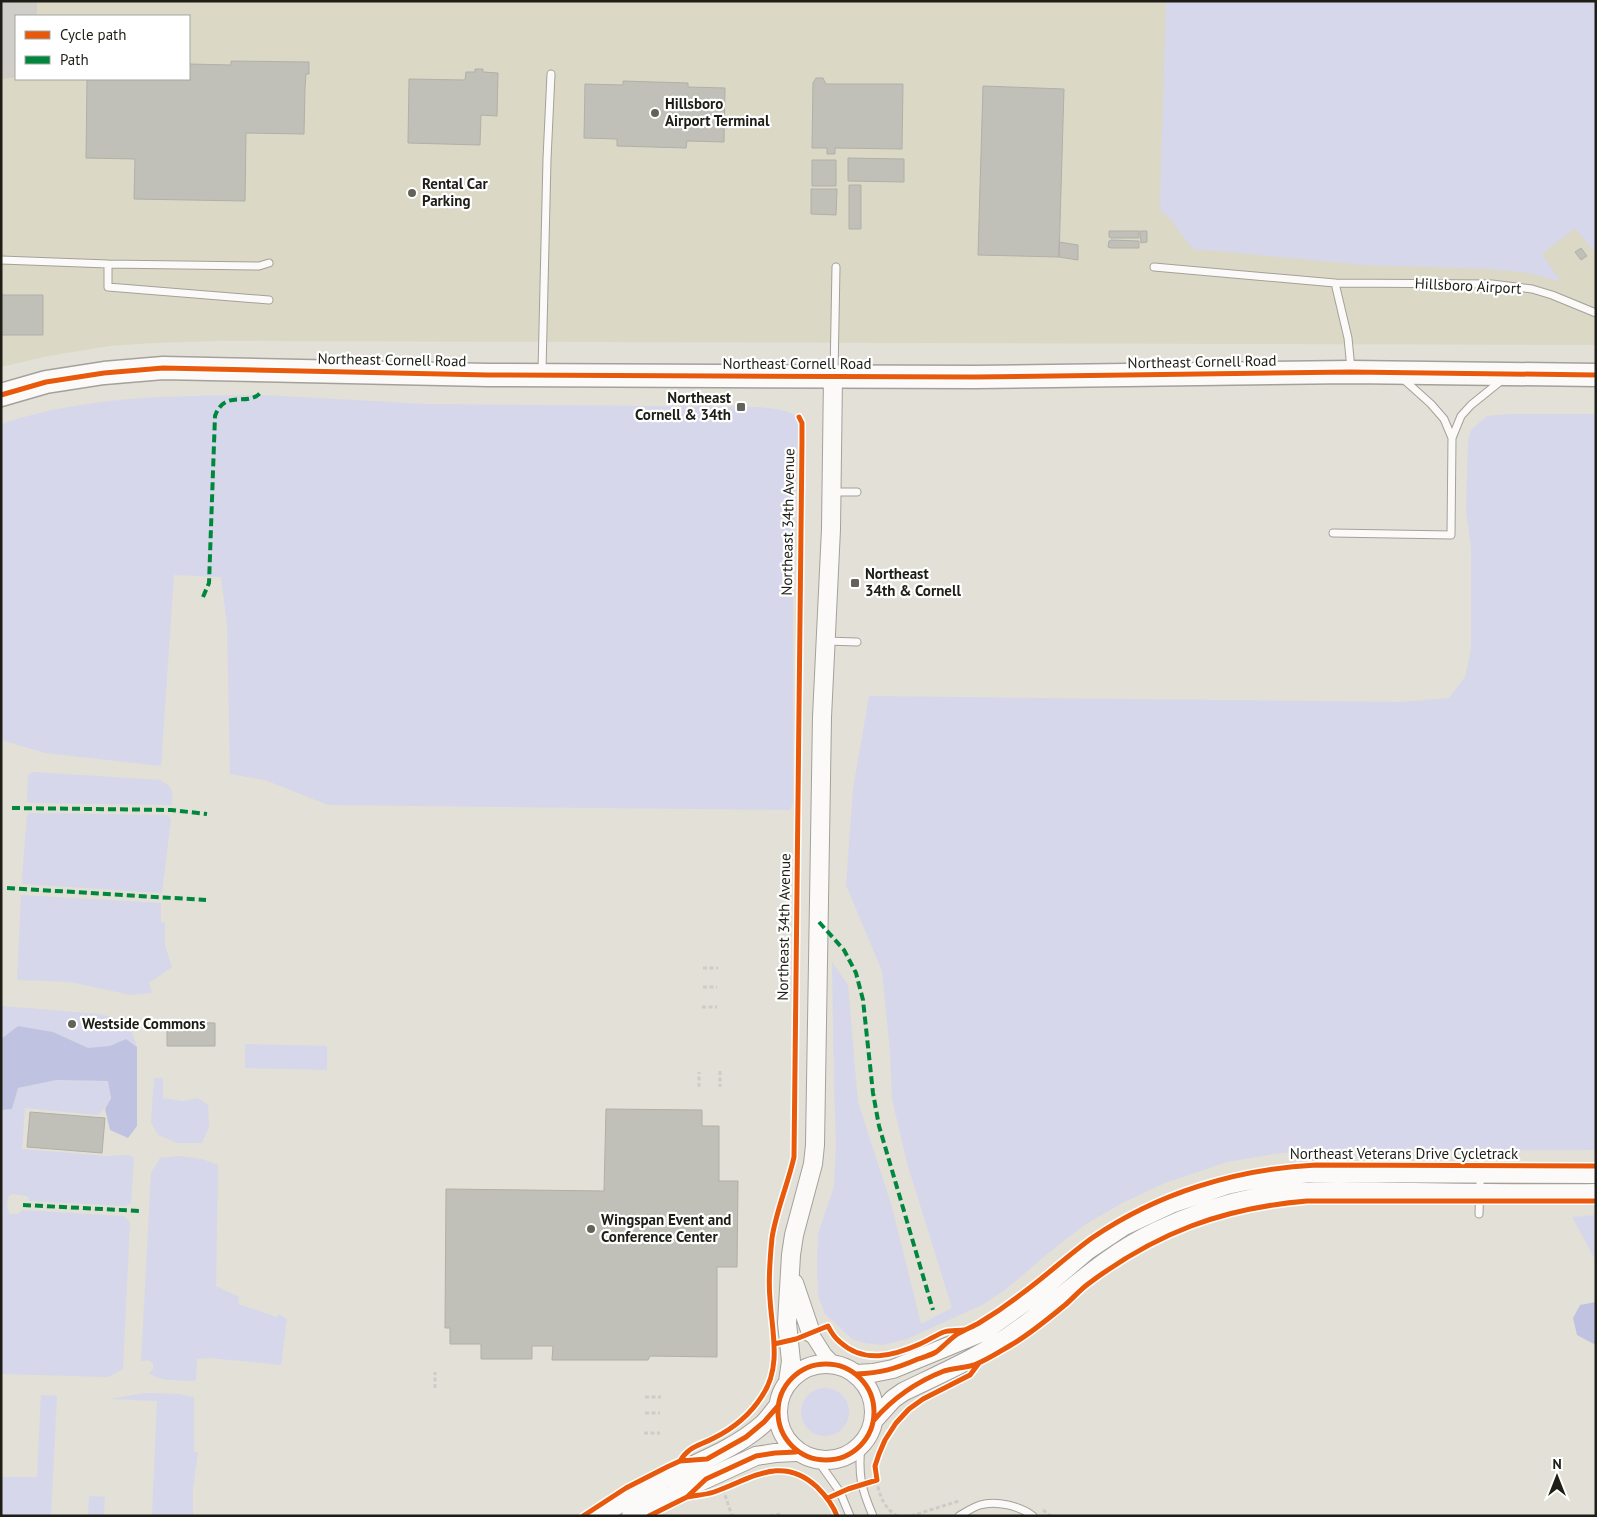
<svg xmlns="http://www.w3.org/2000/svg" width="1597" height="1517" font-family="'PT Sans',sans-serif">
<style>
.built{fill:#dbd8c6;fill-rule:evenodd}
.green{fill:#d6d7ea}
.forest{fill:#bfc2e0}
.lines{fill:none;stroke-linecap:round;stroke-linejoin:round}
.taxiway{stroke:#d0cec8;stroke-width:48}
.building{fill:#c0c0b8;stroke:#b0b0a8}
.service-casing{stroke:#a3a19a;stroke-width:9}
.minor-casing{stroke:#a3a19a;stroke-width:16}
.tertiary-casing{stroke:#a3a19a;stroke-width:20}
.trunk-casing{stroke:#a3a19a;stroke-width:25}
.path{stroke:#ccccc9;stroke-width:3;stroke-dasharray:4 2.5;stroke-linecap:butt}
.service{stroke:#fbfaf9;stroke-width:7}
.minor{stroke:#fbfaf9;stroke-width:14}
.tertiary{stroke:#fbfaf9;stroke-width:18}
.trunk{stroke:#fbfaf9;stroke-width:22}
.quiet{stroke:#00873e;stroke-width:4;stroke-dasharray:8 4;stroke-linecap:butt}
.cycleway-casing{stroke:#fff;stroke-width:8}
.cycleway{stroke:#e8590c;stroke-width:5}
.poi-dot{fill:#63625a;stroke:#fff;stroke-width:2}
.labels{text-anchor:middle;stroke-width:4.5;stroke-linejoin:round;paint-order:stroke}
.poi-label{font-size:15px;font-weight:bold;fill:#1e1e17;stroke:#fff;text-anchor:start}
.street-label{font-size:15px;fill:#1e1e17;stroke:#fff}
</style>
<rect width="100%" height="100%" fill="#e2e0d7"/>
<path class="built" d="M1 1H1596V345L218 341 152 343 110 346 48 356 1 367ZM16 16H189V79H16Z"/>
<path class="green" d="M1166 1H1596V254L1575 228 1542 254 1561 282 1529 273 1490 269 1365 265 1193 249 1169 218 1161 211 1160 198Z
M264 395 425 404 755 407C770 408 787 409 798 418L793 573V803L790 810 328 805 265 780 230 774 227 624 221 577 174 575 161 766 45 753 1 740V424C89 395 173 396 264 395Z
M1509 414H1596V1150L1305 1151 1273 1154 1227 1162 1165 1183 1124 1202 1086 1224 1052 1250 1005 1290 982 1305 907 1339 883 1345 864 1343 852 1339 825 1314 818 1296 817 1266 818 1234 834 1187 836 1144 834 1086 832 962 848 985 858 1102 892 1207 921 1324 952 1308 907 1163 892 1099 890 1052 882 971 846 885 853 789 869 696 1401 702 1449 698 1465 677 1471 650V548L1466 510 1468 441 1471 430 1487 416Z
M32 772 160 780C173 787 173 791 172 805L30 803 27 801 28 775Z
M29 813 168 815 171 819 162 893 23 884 22 879 27 815Z
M21 895 161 903V922L165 923V946L172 967 149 983 152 993 131 995 70 982 17 980Z
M1 1006 100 1014 123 1020 131 1029 137 1047 126 1039 110 1046 88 1049 53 1032 18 1026 1 1039Z
M245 1044 327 1046V1070L245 1068Z
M154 1078H163V1098L183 1101 198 1098 208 1105 209 1127 202 1143H177L158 1135 151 1122Z
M56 1080 109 1081C111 1098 112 1102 98 1115L25 1108 22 1149 106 1156 129 1155 134 1158 131 1203 125 1206 30 1201 27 1196 12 1194 8 1197 7 1208 10 1214H18L22 1210 124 1216 130 1222 123 1369 108 1377 1 1374V1110L12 1109 18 1088Z
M180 1156 202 1159 218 1165 216 1286 239 1297 238 1304 277 1317 279 1314 287 1319 281 1365 210 1358 197 1359 196 1380 191 1381C177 1380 161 1382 149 1373L153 1369V1363L147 1360 141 1362 151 1173 160 1158Z
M1596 1215V1261L1572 1217Z
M801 1412a24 24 0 1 1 48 0a24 24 0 1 1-48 0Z
M146 1393 178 1394 194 1397V1452H198L193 1488V1516H152L157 1401 109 1399Z
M41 1395 57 1396 51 1516H1V1477H37Z
M89 1496 105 1497 104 1516H88Z"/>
<path class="forest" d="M18 1026 53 1032 88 1048 110 1046 126 1039 137 1047V1126L128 1138 110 1130 105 1109 111 1098 108 1081 56 1080 18 1088 12 1109 1 1110V1039Z
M1596 1302V1344H1594L1577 1335 1573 1318 1580 1305Z"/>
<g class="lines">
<path class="taxiway" d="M1 55 13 53V1"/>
</g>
<path class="building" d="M231 61 309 62V74H306L305 88 304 134 246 133 245 201 134 199 135 159 86 158 87 79H189V64L231 65Z
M475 69H483V72L498 73 497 116 481 115 480 145 408 143 409 79 465 80 466 72H475Z
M816 78H823L826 84H903L902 149 835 148V154H827V148H812L813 83Z
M623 81 688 83V87L725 88 724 142 687 141 686 148 617 146V139L584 138 585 84 623 85Z
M983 86 1064 89 1059 257 978 255Z
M848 158 904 159V182L848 181Z
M812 160H836V186H812Z
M849 185H861V229H849Z
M811 189H837L836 215 811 214Z
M1109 231H1139V238H1111L1109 237Z
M1140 231H1147V242L1141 243Z
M1111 240 1139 241V248H1111L1108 247 1109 241Z
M1059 242 1078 245V260L1059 257Z
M1581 248 1587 256 1581 260 1575 252Z
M1 295H43V335H1Z
M167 1022 215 1023V1046H167Z
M606 1109 702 1110V1126H719V1181H738L737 1267H717V1357L650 1356 648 1360H552L553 1346H532V1359H481V1344H450V1328H445L446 1189 604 1191Z
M30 1112 105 1118 102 1153 27 1147Z"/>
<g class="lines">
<g class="service-casing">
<path id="service" d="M1 260 108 264 259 266 269 263
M108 264V287L269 300
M1154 267 1335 283 1492 284 1532 289 1552 295 1596 313
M1335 283 1348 338 1351 369
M542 371 547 159 551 74
M834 374 836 267
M1402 378 1431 404 1444 419 1452 438
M832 492H857
M1333 533 1451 535 1452 438 1461 416 1471 405 1502 380
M826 641 857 642
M1479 1214 1481 1155
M861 1445C858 1475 861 1488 873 1516
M818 1461 840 1492 850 1516
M959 1516C966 1512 973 1507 980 1505 996 1500 1020 1506 1033 1516"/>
</g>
<g class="minor-casing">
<path id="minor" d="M811 1333 825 1355 835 1365"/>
</g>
<g class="tertiary-casing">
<path id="tertiary" d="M794 1283 811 1333
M778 1412a48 48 0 1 1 96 0a48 48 0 1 1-96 0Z
M856 1374 873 1373 893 1369 983 1332 1035 1295 1088 1250 1124 1226 1171 1204 1227 1185 1256 1179 1310 1173 1596 1174
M788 1382 791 1361 787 1323 791 1255 794 1235 813 1164 815 1145 822 717 831 529 833 377
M874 1420 893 1399 903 1392C942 1373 984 1355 1019 1329 1065 1296 1105 1255 1157 1231 1188 1216 1222 1204 1257 1197 1307 1188 1360 1192 1411 1192 1473 1193 1534 1194 1596 1193
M600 1516C620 1503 639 1491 660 1481 695 1463 734 1450 763 1424 769 1418 773 1412 778 1406
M631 1516 680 1491 756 1456 775 1453 796 1452"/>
</g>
<g class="trunk-casing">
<path id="trunk" d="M1 395 46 382 104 373 163 368 488 375 720 376 975 377 1351 372 1596 375"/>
</g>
<path class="path" d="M703 968H718
M703 987H717
M702 1007H717
M720 1071V1087
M699 1087V1072
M435 1388V1372
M645 1397H661
M645 1413H660
M644 1433H660
M877 1480C878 1494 885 1509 897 1516
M723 1489 732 1516
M1043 1510 1051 1516
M770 1516 780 1514
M911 1516 959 1501"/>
<use href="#service" class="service"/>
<use href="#minor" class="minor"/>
<use href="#tertiary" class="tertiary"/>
<use href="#trunk" class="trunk"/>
<path class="quiet" d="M203 597 209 583 215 416C225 388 248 408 261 392
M12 808 171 810 207 814
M7 888 206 900
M819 922 844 950 856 973 863 1000 873 1093 879 1126 933 1310
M23 1205 141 1211"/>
<g class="cycleway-casing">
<path id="cycleway" d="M1 395 46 382 104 373 163 368 488 375 720 376 975 377 1351 372 1596 375
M774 1344 796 1339 828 1326C831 1332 835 1338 840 1342 864 1364 893 1356 920 1344 927 1341 938 1334 944 1332 950 1330 958 1331 964 1330
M778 1412a48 48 0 1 1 96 0a48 48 0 1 1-96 0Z
M856 1374C881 1373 895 1369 918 1359 924 1357 931 1355 936 1352 943 1347 949 1340 956 1335 964 1330 972 1327 979 1323 994 1314 1007 1305 1020 1295 1045 1277 1067 1256 1092 1238 1158 1193 1236 1169 1316 1165L1596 1166
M874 1420C894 1397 916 1382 944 1371 954 1368 964 1368 974 1365 987 1360 999 1352 1011 1345 1030 1334 1048 1319 1065 1305 1073 1298 1080 1290 1088 1284 1156 1233 1222 1208 1307 1201H1596
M680 1461C689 1446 699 1446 714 1438 734 1428 750 1415 762 1396 782 1367 772 1332 770 1299 768 1279 770 1258 772 1238 776 1211 788 1184 794 1157L802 442V423L799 417
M687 1497C696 1495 705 1495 714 1492 751 1479 782 1454 817 1487 825 1495 833 1505 837 1516
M828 1498 848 1489 877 1480 875 1466 879 1454 885 1440 896 1423 909 1409 923 1399 970 1375 979 1363
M583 1516 626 1488 667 1467 680 1461 707 1459 746 1437 764 1422 778 1406
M649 1516 687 1497 706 1479 756 1456 775 1453 796 1452"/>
</g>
<use href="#cycleway" class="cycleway"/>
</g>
<g class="poi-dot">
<circle cx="655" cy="113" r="5"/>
<circle cx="412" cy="193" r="5"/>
<rect x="736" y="402" width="10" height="10" rx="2.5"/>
<rect x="850" y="578" width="10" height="10" rx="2.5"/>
<circle cx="72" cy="1024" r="5"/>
<circle cx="591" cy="1229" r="5"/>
</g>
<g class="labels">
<g class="poi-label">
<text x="665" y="109">Hillsboro<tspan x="665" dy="17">Airport Terminal</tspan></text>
<text x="422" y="189">Rental Car<tspan x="422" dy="17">Parking</tspan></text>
<text x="731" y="403" text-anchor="end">Northeast<tspan x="731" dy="17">Cornell &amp; 34th</tspan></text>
<text x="865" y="579">Northeast<tspan x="865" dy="17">34th &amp; Cornell</tspan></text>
<text x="82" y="1029">Westside Commons</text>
<text x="601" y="1225">Wingspan Event and<tspan x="601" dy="17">Conference Center</tspan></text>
</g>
<g class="street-label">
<text transform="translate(1468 286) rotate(3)" y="5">Hillsboro Airport</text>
<text transform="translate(392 360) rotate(1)" y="5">Northeast Cornell Road</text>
<text transform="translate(1202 362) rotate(-1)" y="5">Northeast Cornell Road</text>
<text x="797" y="369">Northeast Cornell Road</text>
<text transform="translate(788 522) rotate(-89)" y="5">Northeast 34th Avenue</text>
<text transform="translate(784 927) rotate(-89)" y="5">Northeast 34th Avenue</text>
<text x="1404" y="1159">Northeast Veterans Drive Cycletrack</text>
</g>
</g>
<rect width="1597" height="1517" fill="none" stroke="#1e1e17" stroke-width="5"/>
<rect x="15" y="15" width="175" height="65" fill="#ffffff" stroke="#a5a5a2"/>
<rect x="25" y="31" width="25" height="8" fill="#e8590c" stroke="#a5a5a2"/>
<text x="60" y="40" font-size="15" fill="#1e1e17">Cycle path</text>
<rect x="25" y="56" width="25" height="8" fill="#00873e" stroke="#a5a5a2"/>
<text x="60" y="65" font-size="15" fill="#1e1e17">Path</text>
<g transform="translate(1557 1477)" stroke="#ffffff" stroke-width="4" paint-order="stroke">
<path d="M0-4L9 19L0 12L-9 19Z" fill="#1e1e17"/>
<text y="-8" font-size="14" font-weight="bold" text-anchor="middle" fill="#1e1e17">N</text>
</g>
</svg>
